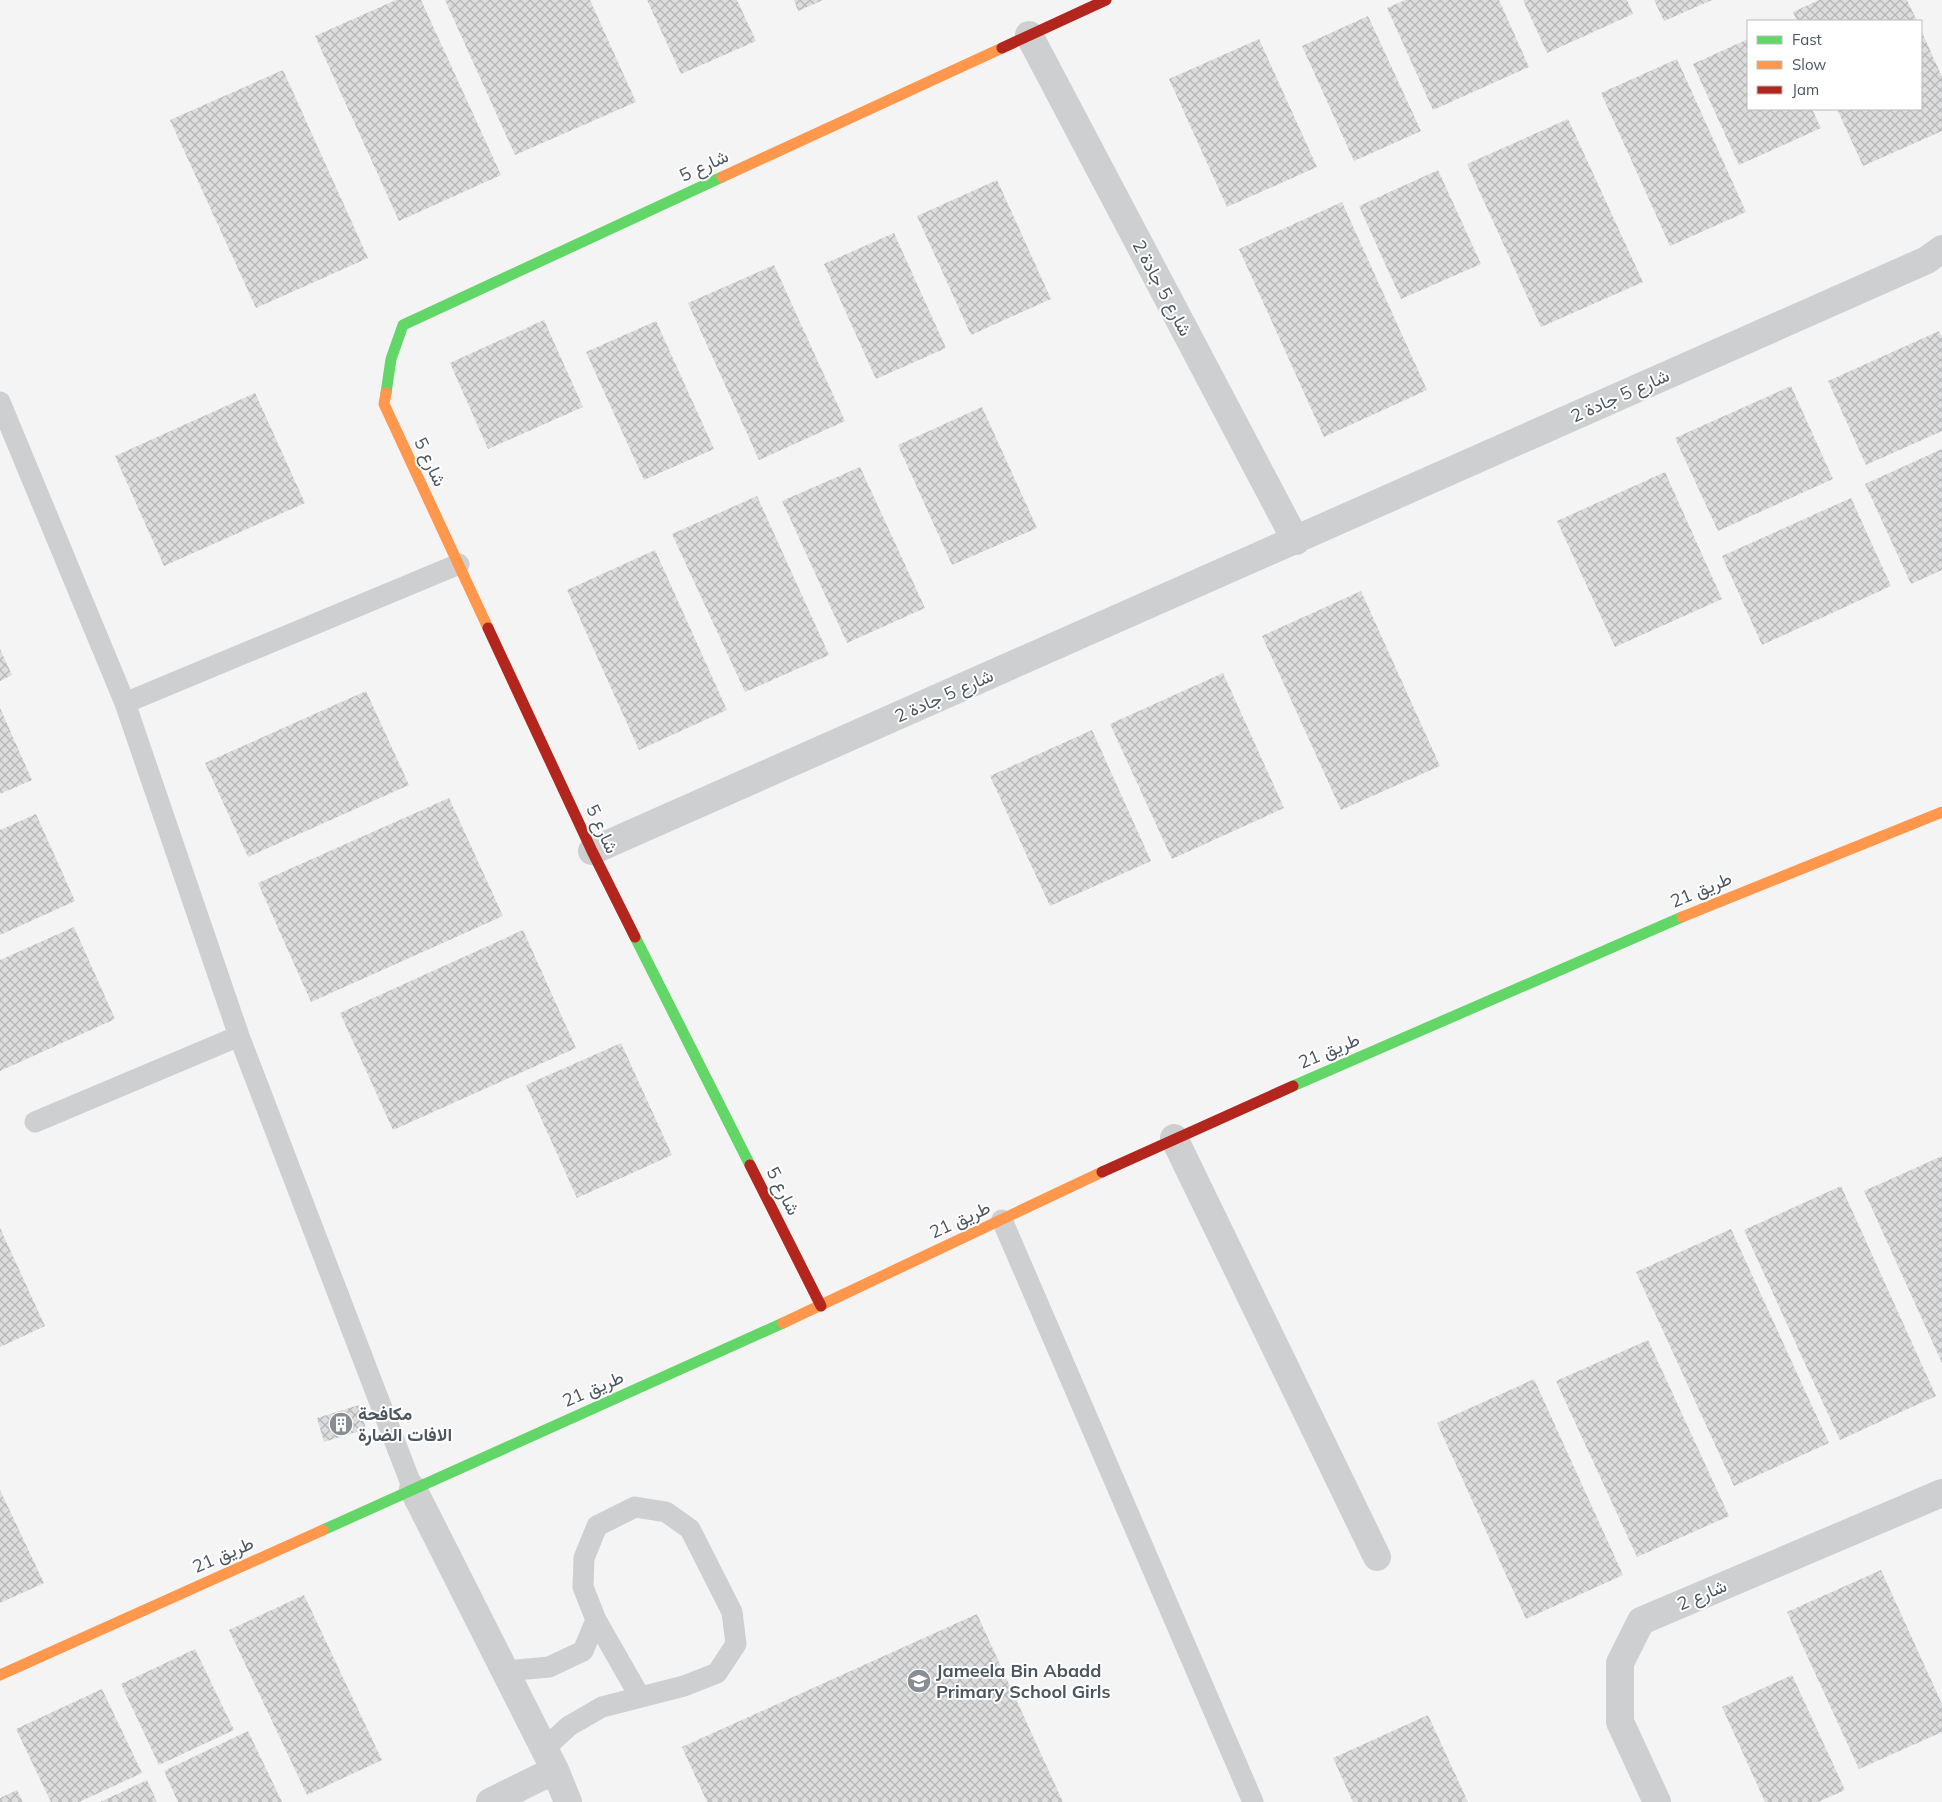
<svg xmlns="http://www.w3.org/2000/svg" width="1942" height="1802" font-family="Mulish,Vazirmatn,sans-serif">
<style>
.building{fill:url(#building-cross-hatch)}
.lines{fill:none;stroke-linecap:round;stroke-linejoin:round}
.lane{stroke:#cecfd1;stroke-width:21}
.street{stroke:#cecfd1;stroke-width:28}
.fast{stroke:#63d668;stroke-width:11}
.slow{stroke:#ff974d;stroke-width:11}
.jam{stroke:#b3261e;stroke-width:11}
.labels{text-anchor:middle;stroke-width:4;stroke-linejoin:round;paint-order:stroke}
.street-label{font-size:18px;fill:#4c565f;stroke:#fff}
.poi-label{font-size:18px;font-weight:bold;fill:#4c565f;stroke:#fff;text-anchor:start}
</style>
<defs>
<pattern id="building-cross-hatch" width="8" height="8" patternUnits="userSpaceOnUse" patternTransform="scale(1.25)"><rect width="8" height="8" fill="#ddddde"/><path d="M0 0l8 8M0 8l8-8" fill="none" stroke="#b5b6b7"/></pattern>
</defs>
<rect width="100%" height="100%" fill="#f4f4f4"/>
<path class="building" d="M396 0H421L501 175 399 221 315 36Z
M445 0H590L636 102 515 155Z
M647 0H737L756 41 681 74Z
M794 0H823L798 11Z
M1405 0H1499L1529 67 1433 110 1387 8Z
M1523 0H1627L1633 14 1547 53Z
M1654 0H1712L1664 21Z
M1819 0H1907L1917 21H1797L1793 12Z
M1368 16 1421 131 1354 161 1302 46Z
M1921 30 1942 77V131L1863 166 1837 109H1921Z
M1259 39 1317 167 1227 207 1169 79Z
M1748 39V109H1812L1821 128 1739 165 1693 64Z
M1677 59 1746 212 1670 246 1601 93Z
M283 70 368 258 256 308 170 120Z
M1568 119 1643 282 1541 327 1467 164Z
M1438 170 1481 264 1401 299 1359 206Z
M997 180 1051 299 971 335 917 216Z
M1342 202 1427 390 1324 437 1239 249Z
M894 233 946 348 876 379 824 264Z
M774 265 845 421 759 460 688 303Z
M544 320 583 407 488 449 450 363Z
M656 321 714 449 644 480 586 352Z
M1939 331 1942 338V431L1866 465 1828 381Z
M1791 386 1833 479 1718 531 1675 438Z
M255 393 305 503 164 566 115 456Z
M982 407 1037 528 952 565 898 445Z
M1942 449V570L1911 584 1865 484Z
M860 467 925 608 847 643 782 501Z
M1665 472 1722 599 1615 647 1557 521Z
M757 496 829 655 745 692 672 534Z
M1851 498 1891 586 1762 645 1722 556Z
M655 550 727 710 639 750 567 590Z
M1361 591 1440 766 1341 810 1262 636Z
M0 649 12 675 0 681Z
M1223 673 1284 808 1172 859 1110 724Z
M366 691 409 785 248 857 205 763Z
M0 708 32 780 0 794Z
M1092 730 1151 861 1050 906 990 776Z
M449 798 503 916 311 1002 258 883Z
M36 814 75 901 0 935V830Z
M74 927 115 1019 0 1071V960Z
M523 930 576 1048 393 1130 340 1013Z
M621 1043 672 1155 577 1198 526 1085Z
M1942 1156V1363L1864 1191Z
M1841 1186 1936 1396 1840 1440 1744 1230Z
M0 1228 45 1326 0 1347Z
M1731 1229 1829 1443 1734 1486 1636 1272Z
M1648 1340 1729 1516 1637 1557 1556 1381Z
M1534 1379 1623 1575 1526 1619 1437 1423Z
M359 1405 366 1429 324 1442 317 1418Z
M0 1490 44 1583 0 1603Z
M1881 1570 1942 1704V1732L1859 1769 1787 1612Z
M304 1595 382 1760 307 1795 229 1630Z
M977 1614 1063 1802H707L682 1747Z
M195 1649 234 1730 159 1765 121 1684Z
M1792 1675 1845 1790 1818 1802H1765L1722 1707Z
M102 1689 142 1773 79 1802H51L16 1729Z
M1428 1715 1468 1802H1353L1333 1758Z
M248 1731 282 1802H178L164 1771Z
M147 1780 157 1802H100Z
M17 1790 23 1802H0V1798Z"/>
<g class="lines">
<path class="lane" d="M0 402 125 703 239 1036 413 1489
M125 703 459 564
M35 1122 239 1036
M1002 1220 1253 1802
M596 1620 640 1697
M505 1671 549 1667 583 1651 596 1620 583 1587 584 1558 597 1526 635 1507 666 1512 690 1529 732 1612 736 1644 717 1673 684 1686 602 1707 569 1726 544 1749"/>
<path class="street" d="M1029 35 1296 541
M592 851 1927 260 1942 249
M1174 1138 1377 1557
M413 1489 555 1770 568 1802
M490 1802 555 1770
M1657 1802 1620 1722V1663L1641 1621 1942 1493"/>
<path class="fast" d="M386 393 391 359 403 325 722 177
M635 937 750 1165
M1293 1086 1682 917
M323 1530 783 1323"/>
<path class="slow" d="M722 177 1002 48
M386 393 384 404 488 628
M1682 917 1942 812
M783 1323 1102 1172
M0 1675 323 1530"/>
<path class="jam" d="M1002 48 1106 0
M488 628 592 851 635 937
M750 1165 821 1306
M1102 1172 1293 1086"/>
</g>
<defs>
<g id="building-disc" transform="scale(1.25)"><circle r="9.5" fill="#878d93" stroke="#fff"/><path d="M-4-6H4V6H1V3H-1V6H-4ZM-2.5-4.3h1.7v1.8h-1.7ZM.8-4.3h1.7v1.8H.8ZM-2.5-1h1.7V.8h-1.7ZM.8-1h1.7V.8H.8Z" fill="#fff"/></g>
<g id="school-disc" transform="scale(1.25)"><circle r="9.5" fill="#878d93" stroke="#fff"/><path d="M0-5L7-2L0 1L-7-2ZM-4 1L0 2.5L4 1V4Q0 6-4 4Z" fill="#fff"/></g>
</defs>
<g fill-rule="evenodd">
<use href="#building-disc" x="341" y="1424"/>
<use href="#school-disc" x="919" y="1681"/>
</g>
<g class="labels">
<g class="street-label">
<text transform="translate(704 166) rotate(-25)" y="6">شارع 5</text>
<text transform="translate(1162 288) rotate(62)" y="6">شارع 5 جادة 2</text>
<text transform="translate(1620 396) rotate(-24)" y="6">شارع 5 جادة 2</text>
<text transform="translate(430 462) rotate(65)" y="6">شارع 5</text>
<text transform="translate(944 696) rotate(-24)" y="6">شارع 5 جادة 2</text>
<text transform="translate(602 829) rotate(65)" y="6">شارع 5</text>
<text transform="translate(1701 890) rotate(-23)" y="6">طريق 21</text>
<text transform="translate(1329 1051) rotate(-23)" y="6">طريق 21</text>
<text transform="translate(783 1191) rotate(63)" y="6">شارع 5</text>
<text transform="translate(960 1220) rotate(-25)" y="6">طريق 21</text>
<text transform="translate(593 1389) rotate(-24)" y="6">طريق 21</text>
<text transform="translate(223 1555) rotate(-24)" y="6">طريق 21</text>
<text transform="translate(1702 1595) rotate(-23)" y="6">شارع 2</text>
</g>
<g class="poi-label">
<text x="358" y="1420">مكافحة<tspan x="358" dy="21">الافات الضارة</tspan></text>
<text x="936" y="1677">Jameela Bin Abadd<tspan x="936" dy="21">Primary School Girls</tspan></text>
</g>
</g>
<rect x="1747" y="20" width="175" height="90" fill="#ffffff" stroke="#b7bbbf"/>
<rect x="1757" y="36" width="25" height="8" fill="#63d668" stroke="#b7bbbf"/>
<text x="1792" y="45" font-size="15" fill="#4c565f">Fast</text>
<rect x="1757" y="61" width="25" height="8" fill="#ff974d" stroke="#b7bbbf"/>
<text x="1792" y="70" font-size="15" fill="#4c565f">Slow</text>
<rect x="1757" y="86" width="25" height="8" fill="#b3261e" stroke="#b7bbbf"/>
<text x="1792" y="95" font-size="15" fill="#4c565f">Jam</text>
</svg>
